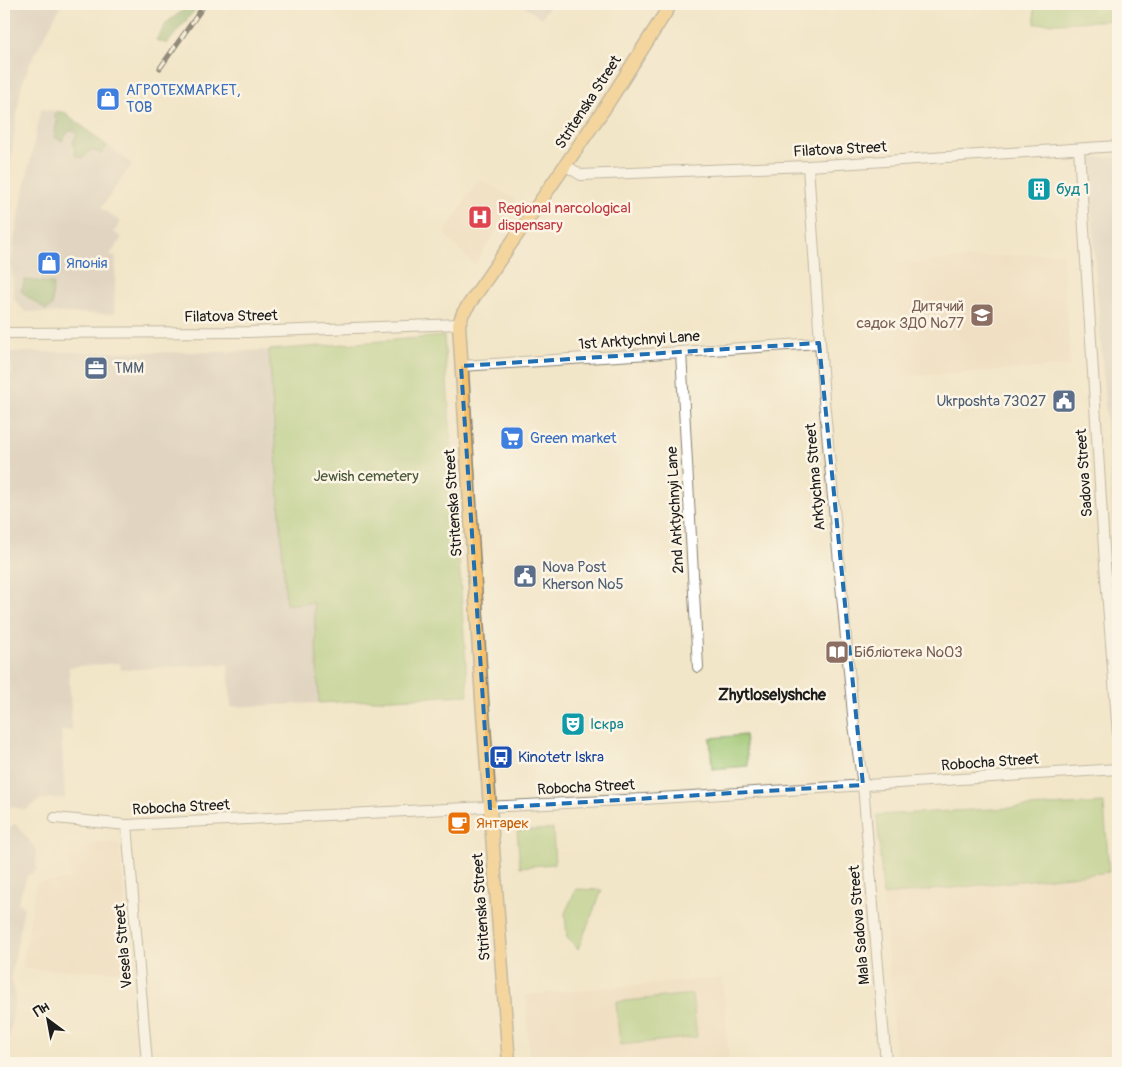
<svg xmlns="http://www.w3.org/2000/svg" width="1122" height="1067" font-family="Pangolin,sans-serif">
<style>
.built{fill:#edd7bb}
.industrial{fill:#ccc2b9}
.green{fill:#9dc673;stroke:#5c7148}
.forest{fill:#7eab65;stroke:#4d6440}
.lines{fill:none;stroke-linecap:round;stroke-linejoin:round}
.minor-casing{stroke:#878172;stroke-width:12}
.major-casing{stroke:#878172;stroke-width:15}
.minor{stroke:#fff;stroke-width:10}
.major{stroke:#f6c16b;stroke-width:12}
.rail-casing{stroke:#1c1c1c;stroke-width:5}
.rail{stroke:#fcf5e5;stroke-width:3;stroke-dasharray:9;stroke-linecap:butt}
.marked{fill:none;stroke:#1f6fb2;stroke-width:4;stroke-dasharray:10 6;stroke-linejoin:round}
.labels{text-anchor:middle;stroke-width:5;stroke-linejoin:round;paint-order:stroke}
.shop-label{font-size:15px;fill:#366cbe;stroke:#fcf5e5;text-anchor:start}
.street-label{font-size:15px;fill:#1c1c1c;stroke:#fcf5e5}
.culture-label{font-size:15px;fill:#0d838f;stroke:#fcf5e5;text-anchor:start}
.health-label{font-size:15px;fill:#be3a42;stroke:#fcf5e5;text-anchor:start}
.education-label{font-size:15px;fill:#785e54;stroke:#fcf5e5;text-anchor:end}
.service-label{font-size:15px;fill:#4e5e75;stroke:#fcf5e5;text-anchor:start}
.park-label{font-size:15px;fill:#49583a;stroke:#fcf5e5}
.transit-label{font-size:15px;fill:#164399;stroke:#fcf5e5;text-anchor:start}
.food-label{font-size:15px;fill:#c56008;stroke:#fcf5e5;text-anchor:start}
.neighbourhood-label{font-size:16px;font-weight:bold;fill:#1c1c1c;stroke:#fcf5e5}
</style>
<rect width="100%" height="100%" fill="#fcf5e5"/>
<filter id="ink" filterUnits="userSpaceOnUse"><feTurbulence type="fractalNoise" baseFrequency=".02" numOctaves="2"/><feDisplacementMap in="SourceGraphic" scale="10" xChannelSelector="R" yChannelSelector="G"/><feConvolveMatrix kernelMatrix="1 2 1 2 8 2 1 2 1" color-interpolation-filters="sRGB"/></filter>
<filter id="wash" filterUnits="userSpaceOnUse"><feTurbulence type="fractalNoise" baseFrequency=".0096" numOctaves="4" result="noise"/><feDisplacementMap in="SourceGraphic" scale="20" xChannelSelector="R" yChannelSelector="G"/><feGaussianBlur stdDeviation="1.12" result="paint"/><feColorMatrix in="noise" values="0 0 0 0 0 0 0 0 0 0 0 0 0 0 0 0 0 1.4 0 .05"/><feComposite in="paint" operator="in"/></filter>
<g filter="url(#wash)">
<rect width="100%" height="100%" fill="#f2e6c9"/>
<path class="built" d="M479 179 516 200 475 264 470 261 444 234Z
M1063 252 1070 366 901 377 894 263Z
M119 843 132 971 22 969 36 882 69 879V844Z
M1109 872 1118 996V1063H896L883 895Z
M723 978 729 1063H530L525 995Z"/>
<path class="industrial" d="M7 4H62L30 63 21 87 4 208V31Z
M520 4H551L541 18Z
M41 109 66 113 132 164 101 208 121 222 114 232 122 238 110 255 116 256 114 314 25 312 14 299 11 264 15 234Z
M1118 157V593L1088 158Z
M269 350 286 604 314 602 319 703 231 707 228 664 121 670 120 663 69 667 72 730 61 731 65 798 41 799 26 810 4 805V375L12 374 9 352H228Z
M15 823 36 849 37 870 27 876 18 902 24 908 11 976 15 998 8 1045 4 1051V833Z"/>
<path class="green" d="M1034 4H1118V20L1035 24Z
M444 336 468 695 319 703 314 603 286 604 269 350Z
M745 735 748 766 712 769 710 738Z
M1104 803 1109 872 883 895 877 815Z
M553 829 555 864 520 867 517 831Z
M576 889 602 890 578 949 567 938 565 913Z
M692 994 697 1037 620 1045 616 1002Z"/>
<path class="forest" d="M188 4H200L167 44 156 40 167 22 185 9Z
M56 111 66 113 107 146 102 154 91 150 83 158 76 156 73 142 77 134 72 130 68 132 62 141 54 137 57 121 54 116Z
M25 280 53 283 52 306 46 310C38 303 28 299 21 291Z"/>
</g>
<g filter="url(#ink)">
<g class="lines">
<g class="minor-casing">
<path id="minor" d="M1079 149 1105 564 1118 735
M565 165 581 175 808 166 1118 146
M808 166 824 400 854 725 863 785 886 1063
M4 333 249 332 459 324
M681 352 698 667
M461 366 819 343
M55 818 127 825 644 799 1118 769
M127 825 147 1063"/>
</g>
<g class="major-casing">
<path id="major" d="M509 1063 482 700 459 324 463 313 604 109 671 4"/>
</g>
<use href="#minor" class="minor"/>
<use href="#major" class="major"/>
<g class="rail-casing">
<path id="rail" d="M160 68 205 4"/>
</g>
<use href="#rail" class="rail"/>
</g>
</g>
<path d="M0 0H1122V1067H0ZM819 343 863 785 490 808 461 366Z" fill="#f2e6c9" fill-opacity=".55" fill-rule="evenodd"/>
<path class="marked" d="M819 343 863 785 490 808 461 366Z"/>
<defs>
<g id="shop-square" transform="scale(1.25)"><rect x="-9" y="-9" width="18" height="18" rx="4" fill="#3f7fe0" stroke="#fcf5e5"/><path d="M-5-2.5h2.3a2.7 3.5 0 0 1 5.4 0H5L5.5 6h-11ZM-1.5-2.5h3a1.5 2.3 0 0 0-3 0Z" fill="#fff"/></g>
<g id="building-square" transform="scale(1.25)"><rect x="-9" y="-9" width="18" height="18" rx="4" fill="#0f9aa8" stroke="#fcf5e5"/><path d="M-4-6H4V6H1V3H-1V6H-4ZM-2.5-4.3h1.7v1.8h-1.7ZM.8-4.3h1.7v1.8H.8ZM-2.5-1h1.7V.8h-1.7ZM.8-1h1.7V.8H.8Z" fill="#fff"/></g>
<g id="hospital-square" transform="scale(1.25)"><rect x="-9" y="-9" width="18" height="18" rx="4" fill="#e0444e" stroke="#fcf5e5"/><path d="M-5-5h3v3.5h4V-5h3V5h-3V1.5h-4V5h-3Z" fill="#fff"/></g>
<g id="school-square" transform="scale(1.25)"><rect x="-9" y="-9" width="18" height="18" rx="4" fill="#8d6e63" stroke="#fcf5e5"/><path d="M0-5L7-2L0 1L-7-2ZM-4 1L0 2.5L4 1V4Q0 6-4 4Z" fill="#fff"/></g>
<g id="office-square" transform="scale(1.25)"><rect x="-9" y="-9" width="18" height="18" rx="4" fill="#5c6f8a" stroke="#fcf5e5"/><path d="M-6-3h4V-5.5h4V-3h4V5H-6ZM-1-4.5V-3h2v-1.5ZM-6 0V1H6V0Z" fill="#fff"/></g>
<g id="civic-square" transform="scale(1.25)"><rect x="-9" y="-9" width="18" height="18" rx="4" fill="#5c6f8a" stroke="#fcf5e5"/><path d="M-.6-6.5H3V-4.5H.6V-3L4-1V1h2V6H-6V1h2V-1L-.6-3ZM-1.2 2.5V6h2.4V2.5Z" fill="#fff"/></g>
<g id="supermarket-square" transform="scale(1.25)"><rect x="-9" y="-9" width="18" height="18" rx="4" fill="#3f7fe0" stroke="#fcf5e5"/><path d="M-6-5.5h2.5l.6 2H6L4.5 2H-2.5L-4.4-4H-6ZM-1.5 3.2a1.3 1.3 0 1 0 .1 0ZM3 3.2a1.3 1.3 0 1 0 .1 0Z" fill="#fff"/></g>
<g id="library-square" transform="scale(1.25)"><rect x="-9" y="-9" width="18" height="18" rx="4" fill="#8d6e63" stroke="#fcf5e5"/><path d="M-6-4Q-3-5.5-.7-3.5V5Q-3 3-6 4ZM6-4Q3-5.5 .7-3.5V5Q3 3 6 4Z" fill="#fff"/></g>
<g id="theatre-square" transform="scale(1.25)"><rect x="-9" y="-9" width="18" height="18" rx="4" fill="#0f9aa8" stroke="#fcf5e5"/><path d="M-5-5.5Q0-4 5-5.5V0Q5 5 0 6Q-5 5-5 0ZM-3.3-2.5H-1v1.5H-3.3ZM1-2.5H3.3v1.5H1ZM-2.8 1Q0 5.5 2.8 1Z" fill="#fff"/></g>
<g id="bus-square" transform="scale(1.25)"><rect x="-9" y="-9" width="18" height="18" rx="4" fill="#1a4fb4" stroke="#fcf5e5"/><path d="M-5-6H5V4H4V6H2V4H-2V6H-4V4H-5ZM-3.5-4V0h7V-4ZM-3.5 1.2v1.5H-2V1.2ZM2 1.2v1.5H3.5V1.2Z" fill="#fff"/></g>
<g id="cafe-square" transform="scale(1.25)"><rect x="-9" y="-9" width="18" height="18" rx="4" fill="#e8710a" stroke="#fcf5e5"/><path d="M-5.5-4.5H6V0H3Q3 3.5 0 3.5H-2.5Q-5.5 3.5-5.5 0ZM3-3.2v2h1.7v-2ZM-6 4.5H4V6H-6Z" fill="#fff"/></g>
</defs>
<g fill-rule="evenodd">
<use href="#shop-square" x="108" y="99"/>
<use href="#building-square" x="1039" y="189"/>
<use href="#hospital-square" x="480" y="217"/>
<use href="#shop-square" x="49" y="263"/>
<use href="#school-square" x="982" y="315"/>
<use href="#office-square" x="96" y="368"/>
<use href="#civic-square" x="1064" y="401"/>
<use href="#supermarket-square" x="512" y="438"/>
<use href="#civic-square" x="525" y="576"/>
<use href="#library-square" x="837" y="652"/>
<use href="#theatre-square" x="573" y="724"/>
<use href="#bus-square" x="501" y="757"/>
<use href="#cafe-square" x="459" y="823"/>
</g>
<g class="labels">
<g class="shop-label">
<text x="126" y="95">АГРОТЕХМАРКЕТ,<tspan x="126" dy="17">ТОВ</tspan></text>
<text x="66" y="268">Японія</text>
<text x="530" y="443">Green market</text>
</g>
<g class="street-label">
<text transform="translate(588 102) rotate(-57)" y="5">Stritenska Street</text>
<text transform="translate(840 149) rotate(-3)" y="5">Filatova Street</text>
<text transform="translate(231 316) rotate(-1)" y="5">Filatova Street</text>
<text transform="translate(639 340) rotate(-4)" y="5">1st Arktychnyi Lane</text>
<text transform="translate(1084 473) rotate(-94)" y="5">Sadova Street</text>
<text transform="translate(815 477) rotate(-95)" y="5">Arktychna Street</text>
<text transform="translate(453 503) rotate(-94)" y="5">Stritenska Street</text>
<text transform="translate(675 510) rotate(-93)" y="5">2nd Arktychnyi Lane</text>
<text transform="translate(990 762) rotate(-4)" y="5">Robocha Street</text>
<text transform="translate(586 787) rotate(-3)" y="5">Robocha Street</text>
<text transform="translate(181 807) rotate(-3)" y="5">Robocha Street</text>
<text transform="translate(481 907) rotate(-94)" y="5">Stritenska Street</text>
<text transform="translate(859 925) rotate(-95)" y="5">Mala Sadova Street</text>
<text transform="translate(123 946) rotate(-95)" y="5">Vesela Street</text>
</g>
<g class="culture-label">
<text x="1056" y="194">буд 1</text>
<text x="590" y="729">Іскра</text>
</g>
<g class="health-label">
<text x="498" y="213">Regional narcological<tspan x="498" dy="17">dispensary</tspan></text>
</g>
<g class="education-label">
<text x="964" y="311">Дитячий<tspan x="964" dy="17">садок ЗДО №77</tspan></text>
<text x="854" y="657" text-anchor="start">Бібліотека №03</text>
</g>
<g class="service-label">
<text x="114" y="373">TMM</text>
<text x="1046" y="406" text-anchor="end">Ukrposhta 73027</text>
<text x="542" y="572">Nova Post<tspan x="542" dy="17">Kherson №5</tspan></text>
</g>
<g class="park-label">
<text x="366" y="481">Jewish cemetery</text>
</g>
<g class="transit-label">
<text x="518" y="762">Kinotetr Iskra</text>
</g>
<g class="food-label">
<text x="476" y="828">Янтарек</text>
</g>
<g class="neighbourhood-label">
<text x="772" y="700">Zhytloselyshche</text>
</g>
</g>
<rect width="1122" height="1067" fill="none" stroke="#fcf5e5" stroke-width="20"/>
<g transform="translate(48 1020) rotate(328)" stroke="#fcf5e5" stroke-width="4" paint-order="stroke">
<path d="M0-4L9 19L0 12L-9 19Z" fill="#1c1c1c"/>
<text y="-8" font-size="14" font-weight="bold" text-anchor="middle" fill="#1c1c1c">Пн</text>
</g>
</svg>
